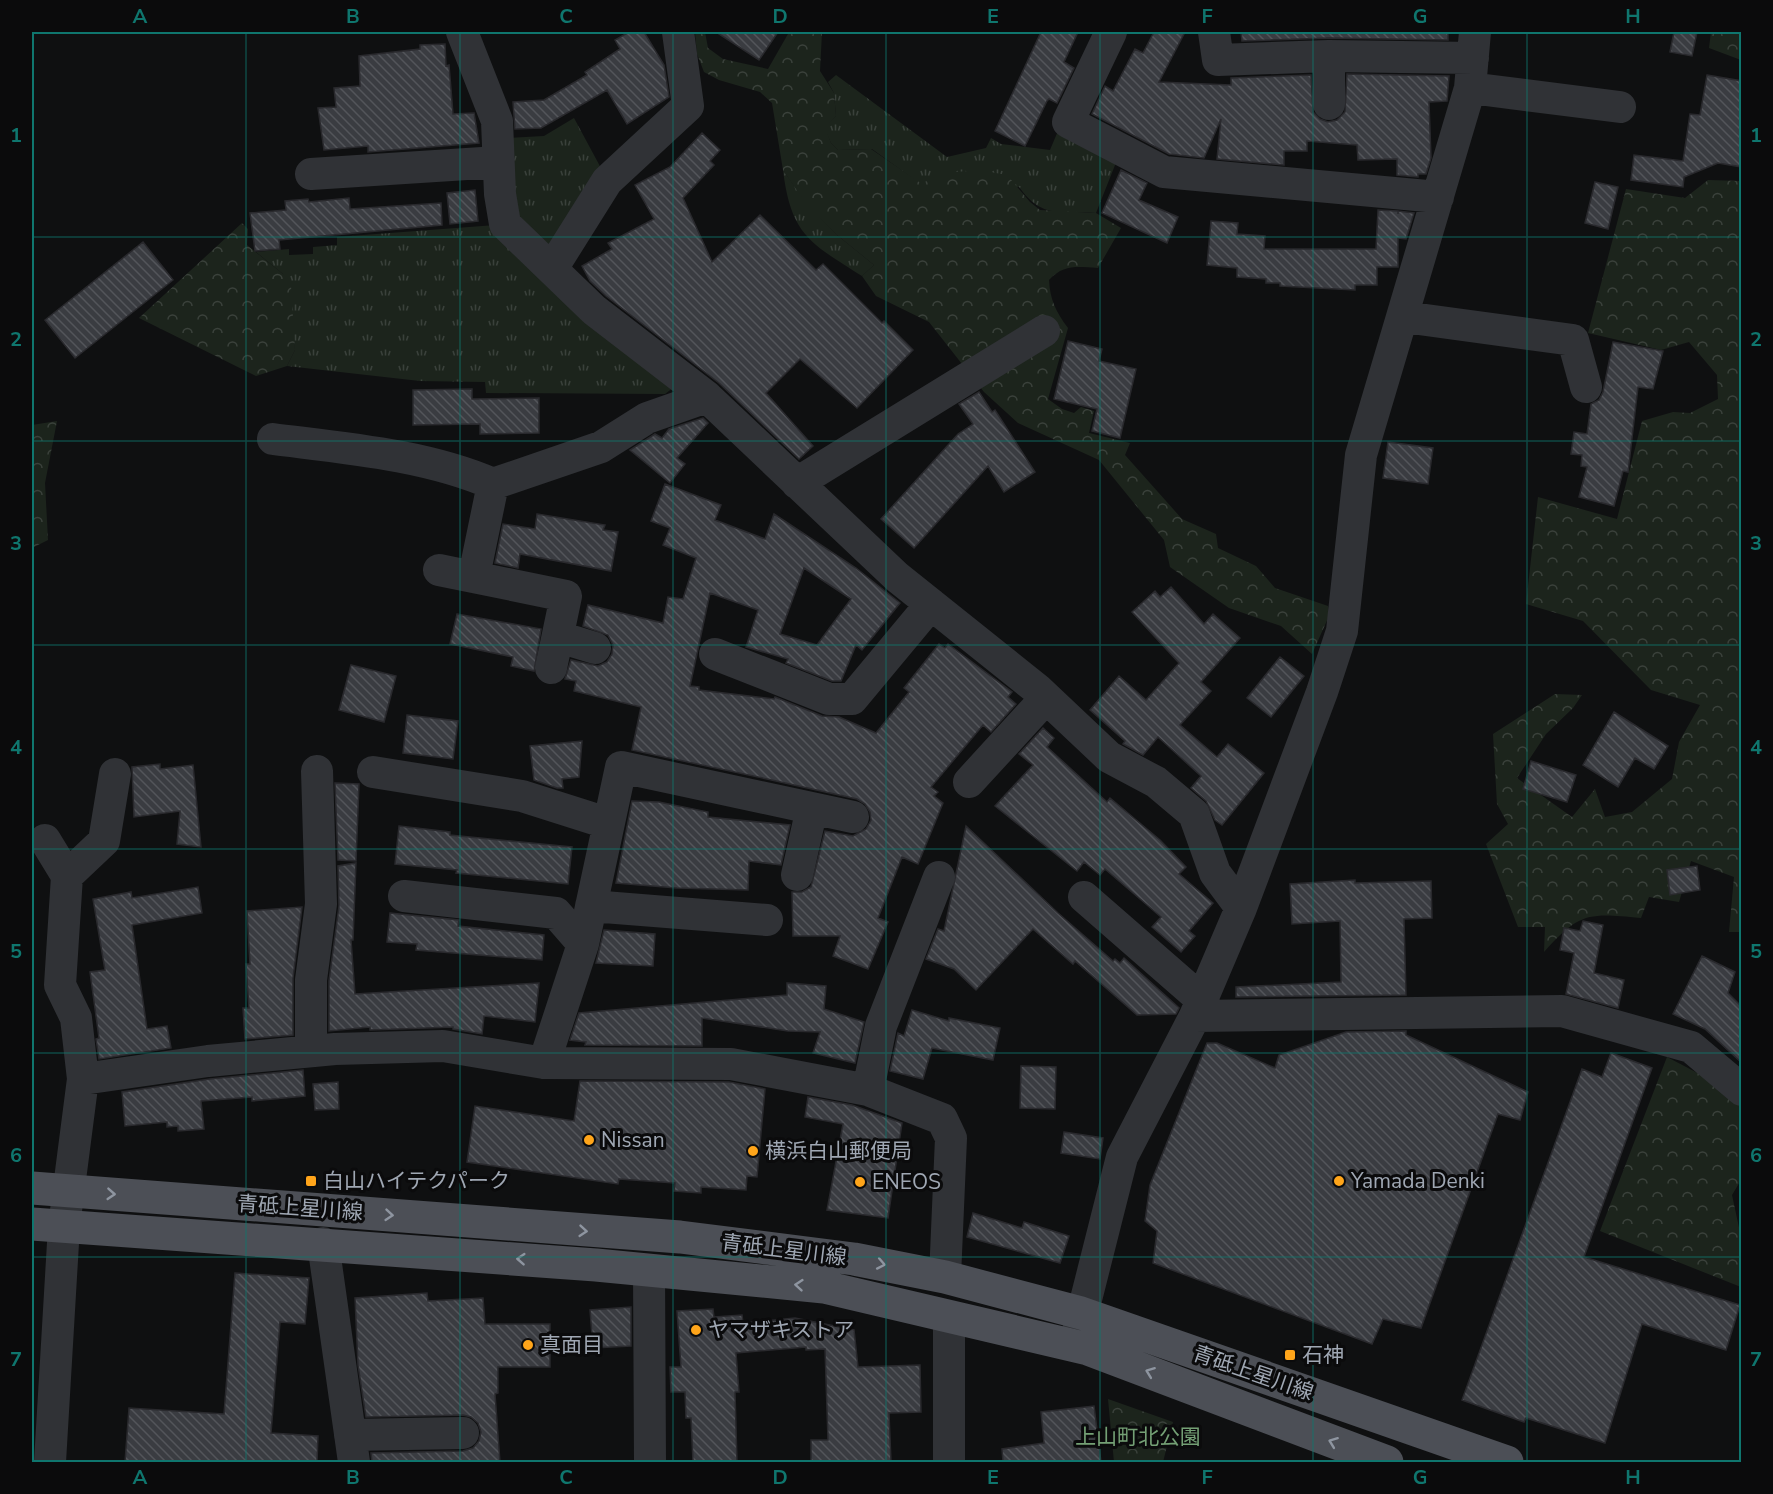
<svg xmlns="http://www.w3.org/2000/svg" width="1773" height="1494" font-family="'Nunito Sans','Noto Sans JP',sans-serif">
<style>
.grass{fill:url(#grass-tufts)}
.forest{fill:url(#forest-crowns)}
.building{fill:url(#building-back-hatch);stroke:#29292d;stroke-width:1.5;fill-rule:evenodd}
.lines{fill:none;stroke-linecap:round;stroke-linejoin:round}
.minor{stroke:#303236;stroke-width:32}
.major{stroke:#4c4f56;stroke-width:33}
.oneway{stroke:#8e95a0}
.grid{fill:none;stroke:#0f766e;stroke-width:1.5;stroke-opacity:0.55}
.poi-dot{fill:#ffa51a;stroke:#0b0b0c;stroke-width:2}
.labels{text-anchor:middle;stroke-width:6;stroke-linejoin:round;paint-order:stroke}
.poi-label{font-size:21px;fill:#9fa7b3;stroke:#0b0b0c;text-anchor:start}
.street-label{font-size:21px;fill:#9fa7b3;stroke:#0b0b0c}
.park-label{font-size:21px;fill:#74a075;stroke:#0b0b0c}
.neatline{fill:none;stroke:#0f766e;stroke-width:2}
.grid-label{font-size:20px;text-anchor:middle;font-weight:bold;fill:#0f766e}
</style>
<defs>
<pattern id="grass-tufts" width="24" height="20" patternUnits="userSpaceOnUse" patternTransform="scale(1.5)"><rect width="24" height="20" fill="#1c241c"/><path d="M3 7l-1-3M5 7V3M7 7l1-3M15 17l-1-3M17 17v-4M19 17l1-3" fill="none" stroke="#3a413b"/></pattern>
<pattern id="forest-crowns" width="20" height="18" patternUnits="userSpaceOnUse" patternTransform="scale(1.5)"><rect width="20" height="18" fill="#1c241c"/><path d="M2 6a3 3 0 1 1 6 0M12 15a3 3 0 1 1 6 0" fill="none" stroke="#3a413b"/></pattern>
<pattern id="building-back-hatch" width="6" height="6" patternUnits="userSpaceOnUse" patternTransform="scale(1.5)"><rect width="6" height="6" fill="#3a3c41"/><path d="M-1 5l2 2M0 0l6 6M5-1l2 2" fill="none" stroke="#53555a"/></pattern>
</defs>
<rect width="100%" height="100%" fill="#0f1011"/>
<path class="grass" d="M836 75 947 157 986 148 991 138 1001 144 1050 150 1058 131 1117 160 1096 213C1060 210 1043 220 1019 187L922 185 872 149 838 150 831 143 824 127 836 116 834 93 828 82Z
M574 118 602 170 551 246 543 245 515 214 507 138 544 136Z
M783 170 810 208 837 235 874 265 862 276C810 243 791 235 783 170Z
M496 225 674 387 665 394 486 393 485 382 420 381 287 366 295 350 283 274 256 252 289 249V255L313 254V247L337 245V237Z"/>
<path class="forest" d="M695 32H705L708 48 723 59 768 69 788 34 792 32H822L820 71 834 93 836 116 825 127 831 143 838 150 871 149 922 184C943 168 981 169 1007 175L1030 202 1040 210 1096 213 1121 228 1098 268C1077 267 1064 264 1049 280 1050 300 1056 312 1068 328L1048 399 1062 409 1074 413 1081 407 1094 411 1089 433 1130 443 1125 455 1182 519 1216 534 1218 548 1256 566 1275 588 1328 606 1329 616 1312 654 1281 626 1229 608 1170 567 1164 540 1099 460 1018 423 984 392 929 322 876 296 862 276 874 265 837 235 809 208 783 170 772 103 760 92 719 80 704 72 697 54Z
M1711 32H1741V60L1709 48Z
M1708 180 1741 181V932H1729L1734 877 1691 861 1679 902 1649 897 1641 918C1588 913 1580 912 1544 952L1545 927H1518L1486 844 1508 824 1497 804 1493 734 1555 694 1582 695 1573 708 1546 734 1517 778 1572 817 1595 789 1605 817 1632 812 1672 779 1679 742 1700 705 1651 690 1583 621 1526 604 1538 497 1617 519 1642 421 1673 412 1690 413 1718 399 1717 375 1689 342 1661 350 1588 333 1626 189 1685 198Z
M242 223 248 229 247 245 283 274 291 286 295 350 287 366 256 376 139 318Z
M57 421 45 483 48 540 32 548V425Z
M1667 1057 1728 1089 1741 1105V1180L1732 1195 1741 1237V1287L1600 1231Z
M1108 1399 1173 1422 1163 1462H1114Z"/>
<path class="building" d="M629 32H644L664 65 669 97 627 124 607 90 541 128 515 129 513 102 544 100 587 75 585 72 620 49 615 40Z
M716 32H778L759 60Z
M1041 32H1078L1064 62 1074 68 1057 103 1049 99 1047 101 1025 146 995 131Z
M1154 32H1185L1159 82 1231 85V78L1311 75 1313 112 1320 119 1328 122 1337 120 1345 112 1347 74 1449 76 1447 101 1429 102 1431 158 1426 174H1418V177L1397 175V159L1358 160 1357 145 1307 141V151H1284V165L1217 159 1221 119 1204 158 1169 154 1092 114 1105 86 1113 91 1135 49 1143 53Z
M1241 32H1448V40L1329 38 1242 41Z
M1674 32H1697L1692 56 1670 52Z
M445 44 446 66 449 65 453 114 474 113 479 143 368 152V146L324 150 318 108 336 107 334 88 360 86 359 56 420 49V45Z
M1707 75 1742 81V167L1718 163 1684 177 1683 187 1631 180 1634 155 1683 161 1690 114 1700 115Z
M702 133 720 150 710 161 714 165 683 198 712 262 760 215 816 270 823 264 882 323 884 321 913 350 857 408 800 359 766 393 813 446 799 459 719 383 606 296 590 281 582 266 612 249 608 243 654 219 635 185 670 167Z
M1121 170 1147 183 1139 200 1178 217 1167 243 1102 213Z
M1595 182 1618 187 1608 229 1585 223Z
M475 190 478 221 450 224 447 193Z
M349 198 350 209 441 203 442 225 279 240 280 249 255 251 250 213 286 210 285 201 308 199 309 202Z
M1378 210 1398 211V214V211L1414 213 1406 239 1398 238V267H1377V285H1355V290L1280 286V283H1266V279L1237 277V268L1207 265 1211 221 1238 223 1237 234 1265 236 1264 249H1376Z
M143 242 173 280 75 358 45 320Z
M1068 341 1102 349 1099 361 1136 369 1120 438 1092 431 1097 409 1054 399Z
M1613 342 1663 351 1653 389 1638 387 1628 472 1623 471 1614 506 1579 497 1587 467 1581 466 1582 455 1571 454 1574 432 1587 434 1591 404 1599 400 1603 392Z
M472 389V399L539 398V433L480 434V424L413 425V390Z
M979 392 992 412 995 410 1035 472 1004 492 988 466 914 548 881 519 958 434 973 424 959 404Z
M703 418 708 423 677 458 685 464 670 483 630 450 655 434 662 438 669 429Z
M1388 442 1433 448 1428 484 1383 478Z
M665 484 721 505 715 520 765 539 774 514 856 568 900 603 862 650 856 645 841 681H832L786 663 788 659 746 647 758 610 710 593 690 686 699 687V690L774 699 775 697 822 716 839 717 876 733 909 692 904 688 939 644 945 648 948 644 1012 692 1008 697 1016 704 991 732 983 725 931 787 938 792 934 796 943 803 918 864 902 857 878 918 888 922 868 969 833 956 840 936H793L792 892H802L811 887 825 831 853 836 866 829 871 820 870 812 865 804 857 799 767 779 632 750 641 707 574 691 576 681 565 679 571 660 598 666 607 662 612 654 613 645 608 635 583 626 588 605 663 623 668 597 683 599 696 558 663 545 670 528 651 521ZM804 568 851 599 817 645 780 634Z
M537 514 605 525 603 530 618 532 611 571 520 554 518 568 495 563 503 524 535 529Z
M1171 587 1204 624 1213 614 1240 638 1201 682 1211 691 1180 725 1217 757 1228 744 1264 773 1222 825 1215 820 1206 801 1191 788 1201 776 1158 737 1143 755 1123 744 1125 741 1090 710 1119 676 1146 700 1179 663 1132 612 1155 591 1160 597Z
M457 614 541 629 534 671 511 666 513 657 450 644Z
M1280 657 1304 676 1271 717 1247 698Z
M351 665 396 676 384 722 339 710Z
M1614 712 1668 746 1654 769 1635 758 1618 787 1583 765Z
M407 715 458 721 453 759 403 753Z
M1043 728 1054 738 1047 747 1107 802 1110 798 1160 840 1186 867 1179 874 1213 903 1189 931 1195 936 1181 952 1152 927 1161 917 1105 869 1100 875 1084 862 1077 871 995 806 1033 765 1019 754Z
M582 741 579 777 562 779 563 788H557L534 780 530 746Z
M1531 761 1576 775 1567 802 1523 789Z
M160 764V769L193 765 201 847 177 844 180 811 134 817 132 767Z
M335 783 359 784 356 861 338 860Z
M632 801 659 802 708 812V817L790 825 781 865 749 861 748 890 677 888 616 883Z
M399 826 450 832V835L572 847 568 884 456 873 457 870 395 864Z
M966 826 1058 913 1113 961 1115 959 1120 963 1124 958 1179 1008 1176 1014 1137 1015 1075 961 1073 964 1033 929 976 990 954 969 926 959 938 929 944 931Z
M356 863 353 940H351L355 994 539 983 535 1022 484 1016 482 1034 453 1029V1027L370 1030V1027L329 1031V981L339 906 338 866Z
M1697 866 1700 890 1670 895 1667 870Z
M1355 880V883L1431 881 1432 918 1404 919 1406 995 1236 997V987L1341 982 1340 921 1292 924 1290 884Z
M198 887 202 913 132 925 147 1029 167 1026 171 1048 99 1059 96 1039 99 1038 90 972 105 970 93 899 131 892 132 898Z
M302 907 293 978V1035L245 1039 243 1008H249L246 964H250L247 911Z
M390 913 459 920 458 926 544 935 542 960 416 950 417 944 387 942Z
M1583 921 1603 925 1594 973 1624 980 1618 1008 1566 994 1574 953 1560 950 1564 928 1580 931Z
M604 930 655 934 653 966 596 963Z
M1702 956 1735 972 1728 993 1742 1007V1063L1705 1029 1673 1014Z
M787 983 826 986 824 1009 864 1022 855 1063 813 1053 820 1032 788 1031 702 1018V1046L585 1045 586 1042 570 1040 579 1013 787 995Z
M912 1010 949 1021V1018L1000 1028 993 1060 932 1048 923 1079 890 1071 898 1033 904 1036Z
M1406 1031V1035L1528 1092 1520 1120 1498 1114 1421 1328 1383 1319 1372 1344 1153 1263 1157 1231 1145 1221 1150 1185 1207 1043H1217L1275 1068 1279 1055 1346 1032Z
M1611 1053 1652 1068 1584 1257 1740 1305 1726 1350 1642 1324 1605 1443 1526 1418 1524 1422 1462 1400 1582 1069 1602 1077Z
M1021 1066 1056 1067 1055 1109 1020 1108Z
M303 1070 305 1096 252 1101V1097L201 1101 204 1129 178 1131V1126L167 1127V1122L125 1126 122 1092 210 1079Z
M580 1081 729 1082 765 1089 757 1177 747 1176 746 1190 701 1187V1193L674 1191 675 1183 619 1179 618 1184 467 1162 475 1106 574 1121Z
M338 1082 339 1109 315 1110 313 1084Z
M808 1097 852 1105 902 1123 888 1218 827 1210 843 1124 805 1117Z
M1064 1132 1103 1138 1100 1159 1061 1153Z
M973 1213 1022 1228 1024 1222 1069 1236 1060 1263 967 1237Z
M235 1273 309 1278 305 1324 280 1322 271 1433 318 1436 317 1462H125L129 1408 224 1414Z
M427 1293 428 1301 483 1298 485 1324H550V1367H498V1393L495 1394 500 1462H372L371 1453 463 1451 473 1448 479 1441 481 1432 478 1423 471 1417 463 1415 366 1417 358 1365 355 1298Z
M631 1307V1346L593 1348 590 1310Z
M713 1309 714 1317 742 1315 743 1323 795 1318 854 1330 858 1367 920 1365 921 1412 889 1413 891 1462H811V1440H828L825 1349 806 1350V1347L736 1353 739 1392H735L737 1462H693L691 1418H686L685 1392H671L670 1367H681L677 1311Z
M1094 1406 1101 1462H1003L1002 1449 1044 1443 1041 1412Z"/>
<g class="lines">
<path class="minor" d="M462 32 497 121 500 194 505 224 594 310 707 397 897 577 1037 689 1109 757 1156 782 1194 814 1215 873 1241 908 1195 1016 1122 1157 1076 1339
M1111 32 1068 122 1164 172 1438 197
M1214 32 1218 60 1329 56 1473 58
M1470 88 1620 107
M1329 104V56
M311 174 498 162
M553 267 607 181 688 106 678 32
M1404 317 1573 340 1586 387
M273 439C344 448 427 455 493 484
M797 483 1044 331
M439 570 566 596 551 668
M474 576 493 484 601 447 647 418 707 397
M559 637 595 648
M715 654 829 699H852L931 604
M373 772 522 796 607 823
M969 782 1046 698
M45 840 67 876 60 985 76 1018 83 1079 64 1226 50 1462
M797 875 812 808
M67 876 104 841 115 774
M939 877 881 1026 868 1090 942 1119 951 1138 945 1277
M404 896 556 913 583 944
M1084 897 1202 1000
M591 906 767 920
M1241 908 1322 692 1342 631 1361 455 1470 88 1475 32
M1195 1016 1562 1011 1691 1047 1742 1090
M311 1051V980L321 904 317 771
M544 1063 583 944 621 767 853 817
M83 1079 208 1061 335 1049 443 1046 544 1063 731 1064 868 1090
M323 1243 354 1462
M649 1271 650 1462
M350 1435 463 1433
M949 1462V1317"/>
<path class="major" d="M32 1188 680 1237 854 1259 945 1277 1081 1313 1507 1462
M32 1224 596 1265 824 1287 1088 1349 1387 1462"/>
</g>
<defs><path id="oneway-chevron" d="M-2-3.5L2.5 0L-2 3.5" fill="none" stroke-width="1.6" stroke-linecap="round" stroke-linejoin="round" transform="scale(1.5)"/></defs>
<g class="oneway">
<use href="#oneway-chevron" transform="translate(111 1194) rotate(4)"/>
<use href="#oneway-chevron" transform="translate(389 1215) rotate(5)"/>
<use href="#oneway-chevron" transform="translate(583 1231) rotate(5)"/>
<use href="#oneway-chevron" transform="translate(521 1259) rotate(-176)"/>
<use href="#oneway-chevron" transform="translate(881 1264) rotate(11)"/>
<use href="#oneway-chevron" transform="translate(799 1285) rotate(-175)"/>
<use href="#oneway-chevron" transform="translate(1150 1372) rotate(-159)"/>
<use href="#oneway-chevron" transform="translate(1333 1442) rotate(-159)"/>
</g>
<path class="grid" d="M246 32V1462M460 32V1462M673 32V1462M886 32V1462M1100 32V1462M1313 32V1462M1527 32V1462M32 237H1742M32 441H1742M32 645H1742M32 849H1742M32 1053H1742M32 1257H1742"/>
<g class="poi-dot">
<circle cx="589" cy="1140" r="6"/>
<circle cx="753" cy="1151" r="6"/>
<rect x="305" y="1175" width="12" height="12" rx="3"/>
<circle cx="1339" cy="1181" r="6"/>
<circle cx="860" cy="1182" r="6"/>
<circle cx="696" cy="1330" r="6"/>
<circle cx="528" cy="1345" r="6"/>
<rect x="1284" y="1349" width="12" height="12" rx="3"/>
</g>
<g class="labels">
<g class="poi-label">
<text x="601" y="1147">Nissan</text>
<text x="765" y="1158">横浜白山郵便局</text>
<text x="323" y="1188">白山ハイテクパーク</text>
<text x="1351" y="1188">Yamada Denki</text>
<text x="872" y="1189">ENEOS</text>
<text x="708" y="1337">ヤマザキストア</text>
<text x="540" y="1352">真面目</text>
<text x="1302" y="1362">石神</text>
</g>
<g class="street-label">
<text transform="translate(300 1208) rotate(4)" y="7">青砥上星川線</text>
<text transform="translate(784 1250) rotate(7)" y="7">青砥上星川線</text>
<text transform="translate(1253 1373) rotate(19)" y="7">青砥上星川線</text>
</g>
<g class="park-label">
<text x="1138" y="1444">上山町北公園</text>
</g>
</g>
<rect width="1773" height="1494" fill="none" stroke="#0b0b0c" stroke-width="66"/>
<rect x="33" y="33" width="1707" height="1428" class="neatline"/>
<g class="grid-label">
<text x="140" y="23">A</text>
<text x="353" y="23">B</text>
<text x="566" y="23">C</text>
<text x="780" y="23">D</text>
<text x="993" y="23">E</text>
<text x="1207" y="23">F</text>
<text x="1420" y="23">G</text>
<text x="1633" y="23">H</text>
<text x="16" y="142">1</text>
<text x="1756" y="142">1</text>
<text x="16" y="346">2</text>
<text x="1756" y="346">2</text>
<text x="16" y="550">3</text>
<text x="1756" y="550">3</text>
<text x="16" y="754">4</text>
<text x="1756" y="754">4</text>
<text x="16" y="958">5</text>
<text x="1756" y="958">5</text>
<text x="16" y="1162">6</text>
<text x="1756" y="1162">6</text>
<text x="16" y="1366">7</text>
<text x="1756" y="1366">7</text>
<text x="140" y="1484">A</text>
<text x="353" y="1484">B</text>
<text x="566" y="1484">C</text>
<text x="780" y="1484">D</text>
<text x="993" y="1484">E</text>
<text x="1207" y="1484">F</text>
<text x="1420" y="1484">G</text>
<text x="1633" y="1484">H</text>
</g>
</svg>
